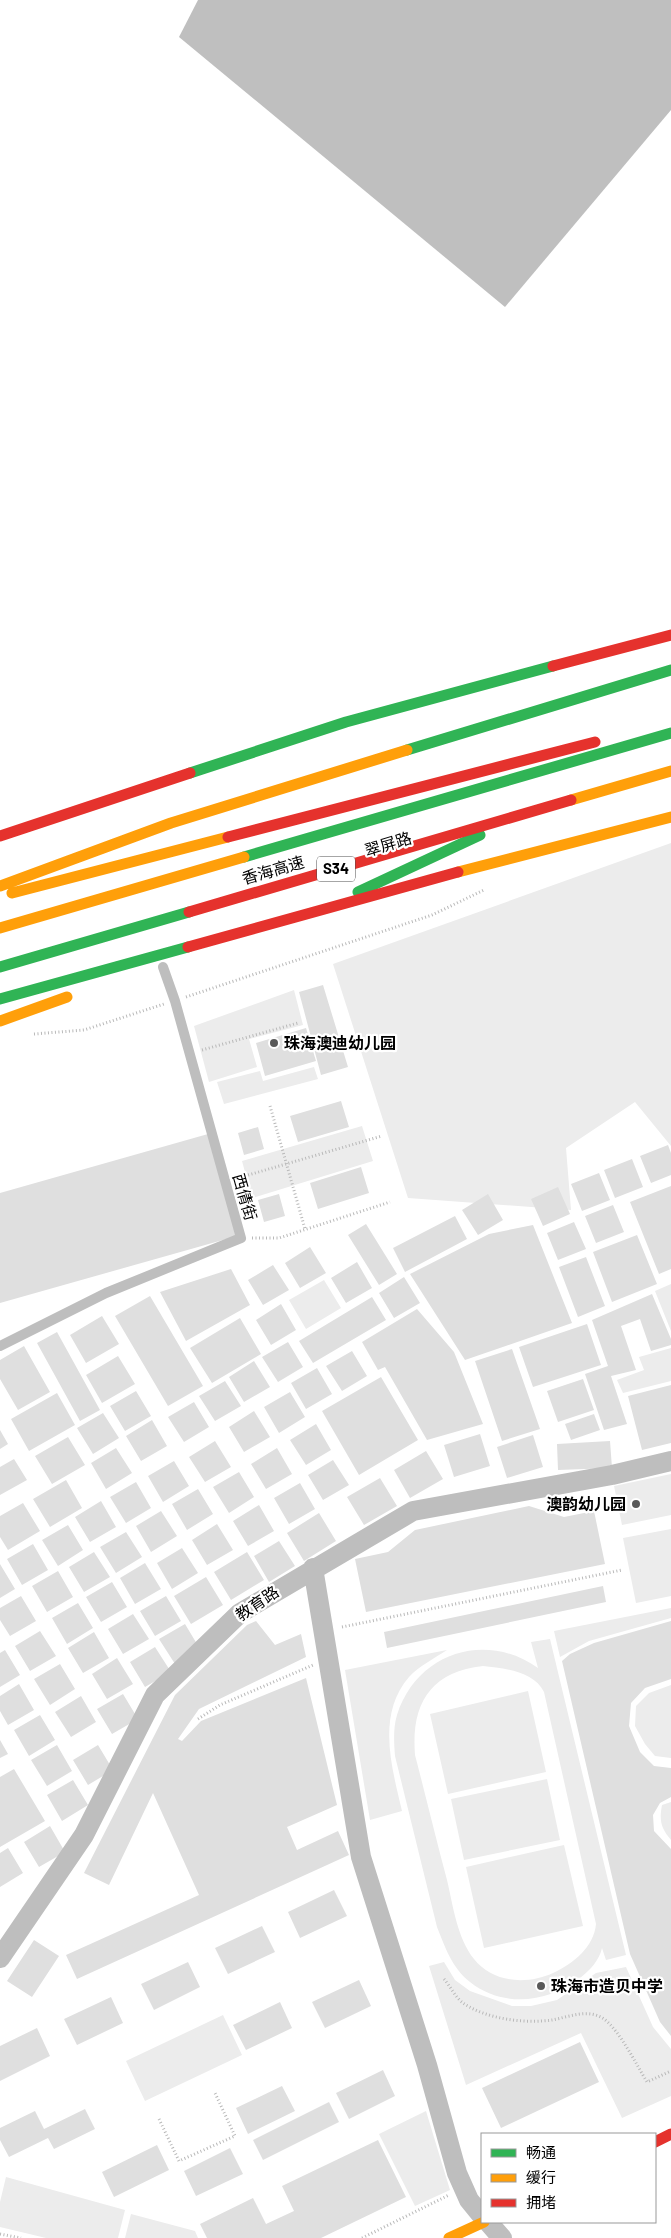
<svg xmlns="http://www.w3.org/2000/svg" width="671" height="2238" font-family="Barlow,'Noto Sans SC',sans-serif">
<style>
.green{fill:#ececec;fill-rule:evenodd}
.water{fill:#bfbfbf}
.building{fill:#dfdfdf}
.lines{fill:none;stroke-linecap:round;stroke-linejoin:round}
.path{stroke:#b9b9b9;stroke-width:3;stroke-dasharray:1 2.5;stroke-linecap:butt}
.lane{stroke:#bebebe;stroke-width:10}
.street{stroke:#bebebe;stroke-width:20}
.fast{stroke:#30b455;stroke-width:11}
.slow{stroke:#ff9f0a;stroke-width:11}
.jam{stroke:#e5322d;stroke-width:11}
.poi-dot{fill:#595959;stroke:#fff;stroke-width:2}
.labels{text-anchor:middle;stroke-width:4.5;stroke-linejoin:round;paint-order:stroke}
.shield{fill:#fff;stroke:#4c4c4c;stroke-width:1}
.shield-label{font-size:15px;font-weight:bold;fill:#000}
.street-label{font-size:16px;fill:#000;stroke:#fff}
.poi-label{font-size:16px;font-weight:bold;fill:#000;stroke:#fff;text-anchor:start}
</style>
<rect width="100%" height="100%" fill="#fff"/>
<path class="green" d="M671 843V1146L635 1102 566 1148 571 1210 408 1198 333 964Z
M294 990 303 1025 249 1039 257 1067 209 1082 194 1026Z
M314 1067 318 1079 224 1104 217 1082 260 1071 263 1081Z
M362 1126 373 1161 252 1198 242 1161Z
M324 1280 341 1308 306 1329 289 1300Z
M671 1284V1331L655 1291Z
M671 1348V1381L623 1393 617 1380 644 1370 639 1357Z
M671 1474V1515L622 1525 614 1486Z
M671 1529V1596L636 1603 623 1538Z
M671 1608V1618L589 1641 560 1657 554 1631Z
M550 1639 626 1955 606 1960 602 1948C599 1961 590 1970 580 1978 548 2003 503 2008 470 1982 452 1968 445 1947 437 1927L395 1756C394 1743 393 1728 397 1715 417 1652 486 1631 538 1668L531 1642ZM483 1666C503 1668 534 1671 544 1692L596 1924C594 1947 573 1964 553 1973 527 1985 493 1983 474 1959 457 1938 453 1905 447 1880 436 1839 426 1797 415 1755 411 1704 430 1672 483 1666Z
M447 1650C435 1658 419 1666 409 1677 376 1715 392 1768 402 1811L370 1820 345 1670Z
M671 1685V1758L655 1756 645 1744 635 1726 636 1706 649 1693Z
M528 1691 546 1772 448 1794 430 1714Z
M547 1779 560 1840 464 1860 451 1799Z
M671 1802V1840C661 1828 659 1821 662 1805Z
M564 1845 583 1926 484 1948 466 1867Z
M444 1962 455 1980 470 1991 512 2006H531L557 2000 596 1973 626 1967 653 2027 671 2049V2096L622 2118 581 2033 466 2085 429 1966Z
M223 2015 242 2055 145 2101 126 2061Z
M426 2111 450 2190 415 2206 379 2134Z
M6 2177 125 2210 118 2238H46L0 2227V2202Z
M131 2214 195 2231 198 2238H125Z"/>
<path class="water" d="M198 0H671V110L505 307 179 37Z"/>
<path class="building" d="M323 985 348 1067 321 1075 299 992Z
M306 1028 316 1061 265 1076 256 1043Z
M341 1101 349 1127 298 1142 290 1116Z
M258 1127 264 1149 244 1155 238 1133Z
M208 1134 237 1236 0 1303V1193Z
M668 1145 671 1153V1175L651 1183 640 1156Z
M632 1159 643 1187 615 1198 604 1170Z
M361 1167 369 1193 318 1209 310 1183Z
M599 1173 610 1200 582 1211 571 1184Z
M671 1186V1269L659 1274 630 1202Z
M558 1187 570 1214 543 1226 531 1199Z
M279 1194 285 1216 264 1222 258 1200Z
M488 1194 503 1220 478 1235 462 1210Z
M613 1205 624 1232 596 1243 585 1216Z
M455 1216 467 1239 405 1272 393 1248Z
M574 1222 586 1249 558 1260 547 1233Z
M366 1224 397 1274 379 1285 348 1235Z
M533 1225 572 1323 465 1360 410 1274 489 1234Z
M637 1235 657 1284 612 1302 593 1252Z
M310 1247 326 1273 300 1288 285 1263Z
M586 1257 605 1306 578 1317 559 1267Z
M357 1262 372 1288 346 1303 331 1278Z
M273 1265 289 1290 263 1305 248 1280Z
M231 1269 250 1305 186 1341 160 1292Z
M404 1277 420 1303 394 1318 379 1293Z
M652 1294 671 1339V1345L651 1351 640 1319 621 1326 636 1370 611 1376 627 1424 604 1430 585 1374 608 1366 592 1320Z
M150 1296 203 1386 168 1406 115 1316Z
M372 1297 386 1320 313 1363 299 1341Z
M281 1304 296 1330 271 1345 256 1320Z
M417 1309 454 1352 483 1424 427 1440 385 1367 378 1370 362 1342Z
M102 1316 119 1344 86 1363 70 1335Z
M240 1318 261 1354 212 1383 190 1348Z
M587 1324 601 1365 533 1387 519 1347Z
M57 1332 100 1410 80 1421 37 1343Z
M288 1342 303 1367 278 1382 262 1357Z
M24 1346 50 1392 18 1410 0 1379V1360Z
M512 1349 540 1429 502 1441 475 1361Z
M352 1351 367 1376 342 1391 326 1366Z
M118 1356 135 1384 102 1403 86 1375Z
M254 1361 270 1387 244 1402 229 1377Z
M317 1368 332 1394 306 1409 291 1383Z
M381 1377 418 1440 359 1475 322 1411Z
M583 1379 594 1410 558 1422 547 1391Z
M225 1381 241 1406 215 1421 199 1396Z
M671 1385V1443L642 1450 628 1396Z
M136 1391 151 1416 125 1431 110 1406Z
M290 1392 305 1417 279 1433 264 1407Z
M57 1393 75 1425 29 1451 11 1419Z
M194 1402 209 1427 184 1442 168 1417Z
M254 1411 270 1437 244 1452 229 1427Z
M103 1413 119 1438 93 1454 77 1428Z
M594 1414 600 1430 571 1440 565 1424Z
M152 1420 167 1446 141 1461 126 1436Z
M316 1424 331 1450 306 1465 290 1440Z
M0 1430 8 1444 0 1449Z
M480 1434 490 1466 454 1477 444 1445Z
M533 1435 543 1467 507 1478 497 1447Z
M68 1437 85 1465 52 1484 35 1456Z
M215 1441 231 1467 205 1482 189 1457Z
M610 1441 612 1468 558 1470 557 1444Z
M116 1448 132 1473 106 1489 91 1463Z
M277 1448 292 1474 266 1489 251 1464Z
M426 1451 443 1479 410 1498 394 1470Z
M14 1459 27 1480 0 1495V1467Z
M333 1460 349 1485 323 1500 308 1475Z
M174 1461 189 1486 163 1502 148 1476Z
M239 1472 254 1497 229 1513 213 1487Z
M380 1478 397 1506 364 1525 347 1497Z
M66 1480 82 1508 50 1527 33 1499Z
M136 1482 151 1508 126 1523 110 1497Z
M300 1483 315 1509 289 1524 274 1498Z
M198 1489 213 1514 187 1530 172 1504Z
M101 1501 116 1527 90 1542 75 1517Z
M23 1503 40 1531 8 1550 0 1537V1516Z
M259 1505 274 1531 248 1546 233 1521Z
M529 1506 564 1517 594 1511 605 1564 366 1612 355 1559 388 1552 415 1530Z
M161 1511 177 1536 151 1552 136 1526Z
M319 1513 336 1541 304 1561 287 1533Z
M217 1524 233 1550 207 1565 192 1540Z
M68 1525 83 1550 58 1566 42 1540Z
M126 1532 142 1557 116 1573 100 1547Z
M279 1541 295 1566 269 1582 254 1556Z
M33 1544 48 1570 22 1585 7 1559Z
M182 1548 198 1573 172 1589 157 1563Z
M94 1552 110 1577 84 1592 69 1567Z
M247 1552 264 1580 231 1600 214 1572Z
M145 1563 161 1589 135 1604 120 1578Z
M0 1564 15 1589 0 1598Z
M58 1571 73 1597 47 1612 32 1586Z
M206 1577 223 1605 191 1624 174 1596Z
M112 1582 127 1607 101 1622 86 1597Z
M603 1586 606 1602 387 1648 384 1632Z
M21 1596 36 1621 10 1636 0 1620V1608Z
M166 1596 181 1621 155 1636 140 1611Z
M78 1603 93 1628 67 1644 52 1618Z
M133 1614 149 1639 123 1654 108 1629Z
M256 1621 275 1645 301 1634 306 1657 199 1709 178 1739 182 1741 201 1721 306 1678 337 1805 287 1827 297 1850 338 1831 349 1855 77 1979 66 1955 199 1895 153 1793 109 1885 84 1873 175 1695 247 1625Z
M671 1621V1679L645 1688 631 1703 629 1726 640 1752 654 1766 671 1768V1797L660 1803 653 1815 654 1831 671 1849V2036L660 2022 630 1954 562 1661 570 1654 594 1643Z
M185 1624 200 1649 175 1664 159 1639Z
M40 1631 56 1656 30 1671 15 1646Z
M94 1632 109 1658 83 1673 68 1648Z
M155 1647 171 1672 145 1687 130 1662Z
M5 1650 20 1675 0 1687V1653Z
M117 1658 133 1684 107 1699 92 1674Z
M60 1664 75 1689 50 1705 34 1679Z
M19 1684 34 1710 8 1725 0 1711V1696Z
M123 1694 138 1719 112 1734 97 1709Z
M81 1696 96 1722 71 1737 55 1712Z
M40 1715 55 1740 29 1756 14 1730Z
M0 1740 8 1754 0 1758Z
M57 1745 72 1771 47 1786 31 1760Z
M98 1745 113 1770 88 1785 73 1760Z
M14 1769 45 1821 0 1847V1777Z
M73 1780 88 1805 62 1821 47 1795Z
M50 1826 65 1852 39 1867 24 1842Z
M8 1848 23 1873 0 1887V1853Z
M334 1890 347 1916 300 1938 288 1912Z
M262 1926 275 1952 228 1974 215 1948Z
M34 1940 59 1956 32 1997 7 1981Z
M188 1962 200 1987 154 2010 141 1984Z
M359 1980 371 2006 325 2028 312 2002Z
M111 1997 123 2023 77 2045 64 2019Z
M280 2002 292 2028 246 2050 233 2025Z
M37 2028 50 2056 0 2081V2046Z
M580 2042 599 2082 501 2128 482 2088Z
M383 2070 395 2096 349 2119 336 2093Z
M282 2086 295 2111 248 2134 236 2108Z
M329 2102 339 2122 263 2160 253 2140Z
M85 2109 95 2129 54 2149 48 2138 9 2157 0 2140V2128L35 2111 44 2129Z
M378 2140 406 2197 321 2238H207L200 2224 253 2198 266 2224 294 2211 282 2186Z
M157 2145 169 2170 114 2197 102 2172Z
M230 2148 243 2174 196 2196 184 2171Z"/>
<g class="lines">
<path class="path" d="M186 997 432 915 484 890
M34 1034 84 1030 164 1004
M202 1050 298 1023
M270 1106 305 1229
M238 1178 382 1136
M252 1238H279L390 1202
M342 1627 622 1570
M198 1719 220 1705 313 1665
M444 1979C450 1986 456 1998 463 2003 486 2019 525 2024 552 2020 569 2017 588 2008 604 2019 620 2031 636 2064 647 2082L671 2071
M159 2119 179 2161 235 2136 215 2093
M0 2234 21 2238
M362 2238 449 2195"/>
<path class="lane" d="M0 1346 106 1293 241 1238 175 1001 163 967"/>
<path class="street" d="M313 1568 361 1857 427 2065 457 2173 469 2200 482 2216
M0 1958 84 1835 155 1695 240 1613 413 1511 612 1475 671 1461
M488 2222 502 2238"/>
<path class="fast" d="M407 750 671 670
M190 773 346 722 553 666
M244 857 671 733
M358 892 480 835
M0 967 189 912
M0 999 188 947"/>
<path class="slow" d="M571 800 671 771
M458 872 671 817
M0 886 171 823 407 750
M12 893 228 837
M0 928 244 857
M0 1021 67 997
M449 2238 484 2222"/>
<path class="jam" d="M553 666 671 635
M0 836 190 773
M228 837 595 742
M189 912 571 800
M188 947 458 872
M655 2142 671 2134"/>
</g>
<g class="poi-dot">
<circle cx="274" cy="1043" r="5"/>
<circle cx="636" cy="1504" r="5"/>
<circle cx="541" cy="1986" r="5"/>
</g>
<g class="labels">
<rect class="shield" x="317" y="856.5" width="38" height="25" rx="4"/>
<g class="shield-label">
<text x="336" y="874">S34</text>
</g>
<g class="street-label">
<text transform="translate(388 844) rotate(-17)" y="6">翠屏路</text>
<text transform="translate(273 870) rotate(-16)" y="6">香海高速</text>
<text transform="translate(245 1197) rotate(74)" y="6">西倩街</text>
<text transform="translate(257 1603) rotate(-34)" y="6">教育路</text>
</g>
<g class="poi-label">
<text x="284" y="1049">珠海澳迪幼儿园</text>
<text x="626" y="1510" text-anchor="end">澳韵幼儿园</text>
<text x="551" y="1992">珠海市造贝中学</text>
</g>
</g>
<rect x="481" y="2133" width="175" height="90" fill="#ffffff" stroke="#999999"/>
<rect x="491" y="2149" width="25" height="8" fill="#30b455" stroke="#999999"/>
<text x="526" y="2158" font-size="15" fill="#000000">畅通</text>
<rect x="491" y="2174" width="25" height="8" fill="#ff9f0a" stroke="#999999"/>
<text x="526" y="2183" font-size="15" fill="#000000">缓行</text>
<rect x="491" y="2199" width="25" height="8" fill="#e5322d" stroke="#999999"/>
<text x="526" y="2208" font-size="15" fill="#000000">拥堵</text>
</svg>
